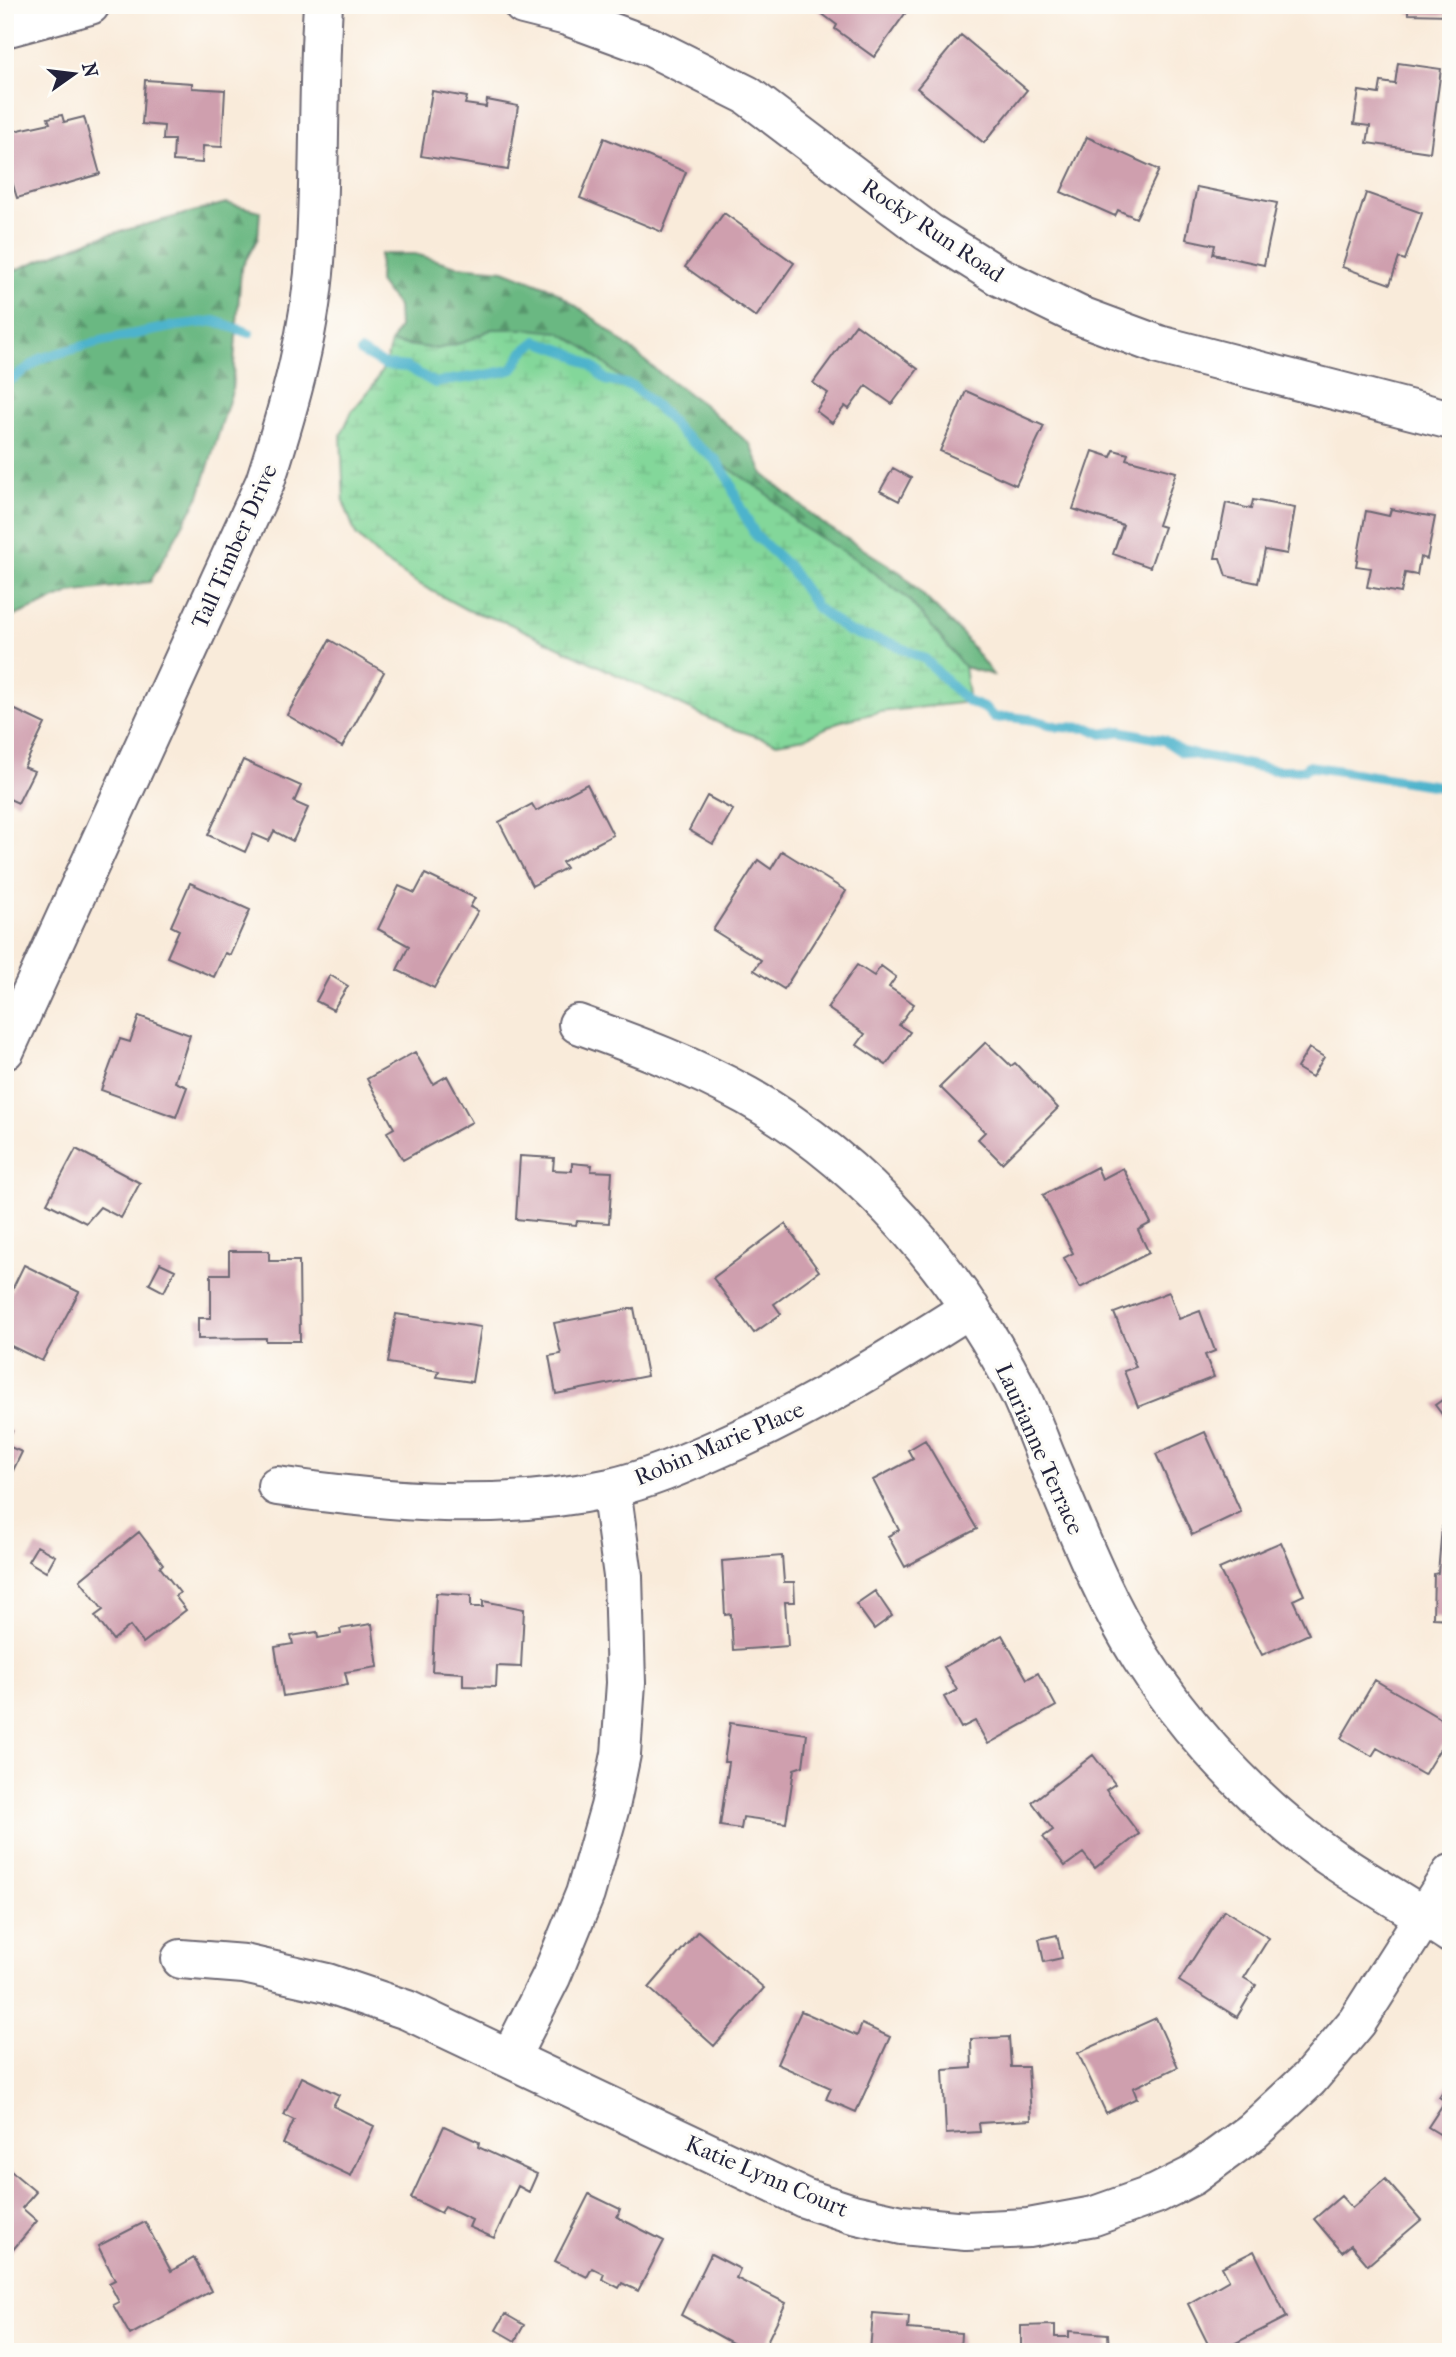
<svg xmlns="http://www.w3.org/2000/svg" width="1456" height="2357" font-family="'IM FELL French Canon',serif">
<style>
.forest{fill:url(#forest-firs);stroke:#466d5e;stroke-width:2}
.wetland{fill:url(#wetland-marsh);stroke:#527c6a;stroke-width:2}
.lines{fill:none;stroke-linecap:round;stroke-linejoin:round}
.stream{stroke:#4db3cc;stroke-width:10}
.building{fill:#cf9fae}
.minor-casing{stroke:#6d6873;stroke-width:42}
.minor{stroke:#fff;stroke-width:38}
.labels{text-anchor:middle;stroke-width:6;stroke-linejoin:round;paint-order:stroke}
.street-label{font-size:23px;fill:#22223b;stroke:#fdfcf7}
</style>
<defs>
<pattern id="forest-firs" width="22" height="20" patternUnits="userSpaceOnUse" patternTransform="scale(1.75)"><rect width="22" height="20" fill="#6ab882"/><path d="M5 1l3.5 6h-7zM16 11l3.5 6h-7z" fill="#57956c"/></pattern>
<pattern id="wetland-marsh" width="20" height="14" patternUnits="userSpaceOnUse" patternTransform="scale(1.75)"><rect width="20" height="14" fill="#83d79a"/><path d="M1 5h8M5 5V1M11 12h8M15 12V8" fill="none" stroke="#71b886"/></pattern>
</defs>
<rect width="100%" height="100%" fill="#fdfcf7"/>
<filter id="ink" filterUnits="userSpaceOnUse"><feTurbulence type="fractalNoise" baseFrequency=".0143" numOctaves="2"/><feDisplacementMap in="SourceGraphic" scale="14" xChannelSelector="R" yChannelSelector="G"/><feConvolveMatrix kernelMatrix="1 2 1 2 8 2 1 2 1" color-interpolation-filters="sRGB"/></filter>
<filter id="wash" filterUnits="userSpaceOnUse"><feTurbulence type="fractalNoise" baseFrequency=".00686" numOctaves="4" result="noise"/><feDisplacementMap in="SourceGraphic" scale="28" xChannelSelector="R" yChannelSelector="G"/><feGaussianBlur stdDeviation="1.57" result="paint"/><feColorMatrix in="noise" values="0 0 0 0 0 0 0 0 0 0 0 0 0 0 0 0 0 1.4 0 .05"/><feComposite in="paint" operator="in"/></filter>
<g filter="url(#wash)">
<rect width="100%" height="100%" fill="#f9ebda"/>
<path class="forest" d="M226 203 260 211 258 238 241 269 232 391 199 496 150 582 70 593 5 620V274L96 238Z
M380 254H415L457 266 504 270 552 289 596 320 657 371 703 404 751 445 763 474 822 523 901 573 963 635 993 675 964 667 908 599 857 560 799 525 765 492 716 460 682 434 665 415 587 349 492 329 465 342 437 349 391 343 399 327 398 307 379 282Z"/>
<path class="wetland" d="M492 329H529L559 332 587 349 665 415 682 434 716 460 765 492 799 525 857 560 908 599 938 634 964 667 969 702 879 712 838 722 805 738 777 743 725 726 508 623 467 610 417 583 382 560 356 535 344 503 341 435 352 411 373 386 385 365 391 343 437 349 465 342Z"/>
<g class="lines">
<path class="stream" d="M361 352 385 365 407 367 435 383C461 377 487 377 513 369L523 352 537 341 570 353 592 366 606 380 633 386 665 415 682 434 716 460 729 480 740 507 756 536 788 566 817 608 849 632 891 643 925 659 953 688 969 702 986 709 994 718 1010 717 1034 720 1059 727 1089 728 1102 734 1120 731 1164 740 1182 752 1275 770H1304L1308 766 1451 788
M5 384 42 358 101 341 175 326 215 321 249 333"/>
</g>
<g id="blocks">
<path class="building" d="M815 5H906L909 8 874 57 835 29 837 25 813 7Z
M1408 5H1451V15L1408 14Z
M961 35 1027 90 984 143 917 88Z
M1398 63 1441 69 1430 152 1367 143 1370 126 1354 124 1359 91 1379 94 1381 82 1395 84Z
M145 80 192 83V88L225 90 222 147 203 146 202 163 173 161 174 140H163L164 126 142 124Z
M432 91 467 97 465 104 486 107 487 100 518 106 508 170 421 156Z
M62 115 64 122 84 117 100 174 17 198 5 158V133L50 123 48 118Z
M1087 137 1159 170 1136 218 1118 210 1115 216 1061 192Z
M604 138 686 172 662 232 580 198Z
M1197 187 1277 203 1264 265 1213 254 1215 245 1186 239Z
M1366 193 1422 213 1405 260 1399 258 1390 284 1342 267Z
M724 213 794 263 756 317 685 267Z
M856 324 918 369 892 404 866 386 849 409 845 406 832 423 816 411 828 393 813 383Z
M966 391 1044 426 1016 485 940 451Z
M1114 450 1128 454 1126 459 1176 472 1158 525 1164 527 1150 567 1113 554 1123 525 1073 509 1093 451 1111 457Z
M893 468 911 478 899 501 880 491Z
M1253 500 1295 508 1287 554 1265 550 1258 583 1226 576 1220 558H1215L1226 503 1251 509Z
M1391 509 1435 517 1427 559 1420 557 1417 575 1405 573 1401 593 1367 587 1371 568 1356 566 1366 511 1389 516Z
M330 640 384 672 342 747 287 715Z
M5 705 45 724 24 767 34 771 18 803 5 797Z
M243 760 301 786 294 802 308 808 293 841 274 831 269 841 253 834 245 852 208 835Z
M587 784 613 835 562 862 566 868 532 886 499 822 532 804 536 811Z
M707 796 733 810 713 844 689 830Z
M782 851 846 891 784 989 754 970 761 960 713 930 758 860 771 869Z
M425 874 475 898 470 907 478 911 434 988 397 970 409 946 378 929 399 886 415 893Z
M190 883 250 910 230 955 225 953 214 977 167 957 179 930 171 926Z
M857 965 874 976 881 966 896 977 889 987 914 1004 899 1025 910 1032 886 1065 857 1045 865 1034 827 1008Z
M330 975 348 986 333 1010 316 1001Z
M139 1016 190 1035 175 1082 187 1087 176 1117 101 1090 120 1039 130 1042Z
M986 1042 1011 1066 1015 1063 1058 1108 1002 1163 978 1139 985 1132 940 1087Z
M1309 1048 1324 1057 1312 1077 1297 1068Z
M415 1052 433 1084 447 1076 472 1122 403 1160 387 1132 394 1128 367 1079Z
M76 1149 140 1183 121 1218 100 1207 86 1223 47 1203Z
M520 1156 554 1158 553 1170 572 1171V1163L592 1165 591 1171 612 1172 609 1223 577 1221 576 1225 516 1219Z
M1097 1167 1102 1179 1123 1168 1151 1223 1138 1230 1149 1253 1080 1288 1064 1258 1073 1253 1043 1195Z
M785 1224 819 1271 774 1304 781 1314 754 1333 713 1278Z
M229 1251H269V1261H299L300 1341H266V1338L198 1339V1318H211V1274H229Z
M160 1263 175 1270 164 1292 149 1284Z
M24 1265 79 1292 42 1361 5 1343V1319L8 1313 5 1312V1304Z
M1169 1292 1179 1319 1200 1311 1215 1351 1205 1355 1214 1377 1138 1407 1124 1371 1136 1367 1114 1313Z
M634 1308 647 1376 556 1394 549 1356 561 1354 554 1323Z
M396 1314 481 1327 472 1382 437 1377 439 1371 388 1363Z
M1451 1394V1426L1435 1405Z
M5 1428 12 1431 5 1445 22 1452 5 1487Z
M1205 1432 1241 1512 1192 1535 1156 1454Z
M925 1440 977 1529 905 1567 888 1536 899 1530 873 1480 913 1459 908 1450Z
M1442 1527 1451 1528V1619L1433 1618 1434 1574 1438 1573Z
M139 1532 163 1564 160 1567 180 1593 175 1596 186 1610 143 1643 130 1626 113 1640 95 1616 103 1610 80 1580Z
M1281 1542 1304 1595 1293 1600 1309 1634 1262 1655 1219 1569Z
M37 1546 55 1556 46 1572 28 1561Z
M782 1556 784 1582H794L795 1602H785L788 1646 733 1650 731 1614 725 1615 722 1561Z
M875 1591 892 1616 874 1629 856 1604Z
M436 1593 471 1595V1607H483V1601L524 1609 521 1667 497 1666 496 1687 463 1686V1673L432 1671Z
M372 1624 378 1667 345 1672 348 1685 283 1696 275 1647 293 1644 291 1636 317 1632 318 1638 341 1634 340 1629Z
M1002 1635 1027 1679 1038 1673 1056 1706 988 1744 975 1721 961 1728 944 1697 957 1690 944 1667Z
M1375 1680 1451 1725V1731L1424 1775 1377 1748 1372 1756 1341 1738Z
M730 1723 807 1734 803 1766 794 1769 786 1823 743 1817 741 1829 720 1826 729 1762H724Z
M1093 1755 1115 1784 1106 1790 1139 1834 1095 1868 1083 1853 1065 1866 1043 1837 1053 1830 1032 1802Z
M1224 1910 1269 1938 1244 1978 1256 1985 1237 2017 1179 1981Z
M698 1931 764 1988 714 2046 649 1988Z
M1057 1935 1062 1958 1044 1962 1039 1939Z
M801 2011 857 2036 862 2024 890 2037 856 2112 826 2099 831 2088 777 2064Z
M1156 2018 1178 2067 1133 2088 1137 2098 1106 2113 1078 2053Z
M1009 2037 1011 2067H1028L1031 2120 979 2123 980 2132 946 2134 943 2070 972 2068 971 2039Z
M302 2077 339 2095 333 2106 374 2126 351 2176 283 2144 294 2120 284 2115Z
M1451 2079V2141L1428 2127 1445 2101 1439 2097Z
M444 2126 479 2142 478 2147 537 2174 529 2192 518 2186 494 2238 469 2227 472 2220 445 2207 441 2213 411 2198Z
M5 2166 36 2192 22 2208 37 2221 11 2252 5 2247Z
M1385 2179 1421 2220 1368 2265 1351 2245 1342 2252 1314 2219 1341 2196 1352 2208Z
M589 2194 620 2209 617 2217 664 2241 638 2291 622 2283 619 2288 602 2279 604 2274 592 2268 587 2277 555 2261Z
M145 2222 171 2271 194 2258 211 2291 130 2335 113 2305 119 2302 109 2283 115 2280 98 2246Z
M1254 2251 1287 2317 1218 2352H1212L1188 2304 1229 2280 1222 2267Z
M711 2254 740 2269 736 2278 786 2303 762 2352 747 2346 745 2350 681 2315Z
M873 2313 909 2316 908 2329 961 2333 960 2352H870Z
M505 2314 524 2325 515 2341 496 2330Z
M1055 2325V2337H1069V2331L1108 2334 1109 2352H1021V2326Z"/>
</g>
</g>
<g filter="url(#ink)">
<use href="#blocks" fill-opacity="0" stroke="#6d6873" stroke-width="2"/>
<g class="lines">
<g class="minor-casing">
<path id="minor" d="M523 5 567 16 651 47 747 95 928 232 1000 277 1078 315 1159 345 1451 420
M5 28 90 5
M578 1024C636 1045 693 1066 747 1096 867 1164 959 1274 1021 1396 1030 1416 1038 1437 1046 1457 1075 1525 1101 1595 1141 1658 1181 1721 1235 1781 1293 1829 1341 1869 1399 1899 1451 1934
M5 1050 265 482C290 404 312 328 316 246 320 166 318 86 323 5
M277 1486C387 1502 500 1512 610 1488 647 1480 681 1465 715 1450 806 1411 887 1361 970 1308
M181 1959 244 1964 327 1983 407 2010 804 2198 853 2214 902 2225 966 2231 1029 2228 1094 2216 1156 2194 1192 2176 1253 2131 1309 2079 1357 2022 1451 1874
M510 2058 551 1977 585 1894 610 1807 621 1754 626 1683 623 1576 611 1488"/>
</g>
<use href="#minor" class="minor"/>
</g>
</g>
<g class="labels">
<g class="street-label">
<text transform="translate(933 230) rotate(34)" y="8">Rocky Run Road</text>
<text transform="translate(234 546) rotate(-66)" y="8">Tall Timber Drive</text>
<text transform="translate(719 1443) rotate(-23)" y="8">Robin Marie Place</text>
<text transform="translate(1040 1449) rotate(66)" y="8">Laurianne Terrace</text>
<text transform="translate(767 2176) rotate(23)" y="8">Katie Lynn Court</text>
</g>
</g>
<rect width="1456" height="2357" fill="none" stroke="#fdfcf7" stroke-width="28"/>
<g transform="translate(74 74) rotate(76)" stroke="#fdfcf7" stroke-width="5" paint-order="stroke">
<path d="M0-5L12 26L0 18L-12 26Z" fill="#22223b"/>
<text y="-10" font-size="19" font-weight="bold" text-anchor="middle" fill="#22223b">N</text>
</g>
</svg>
